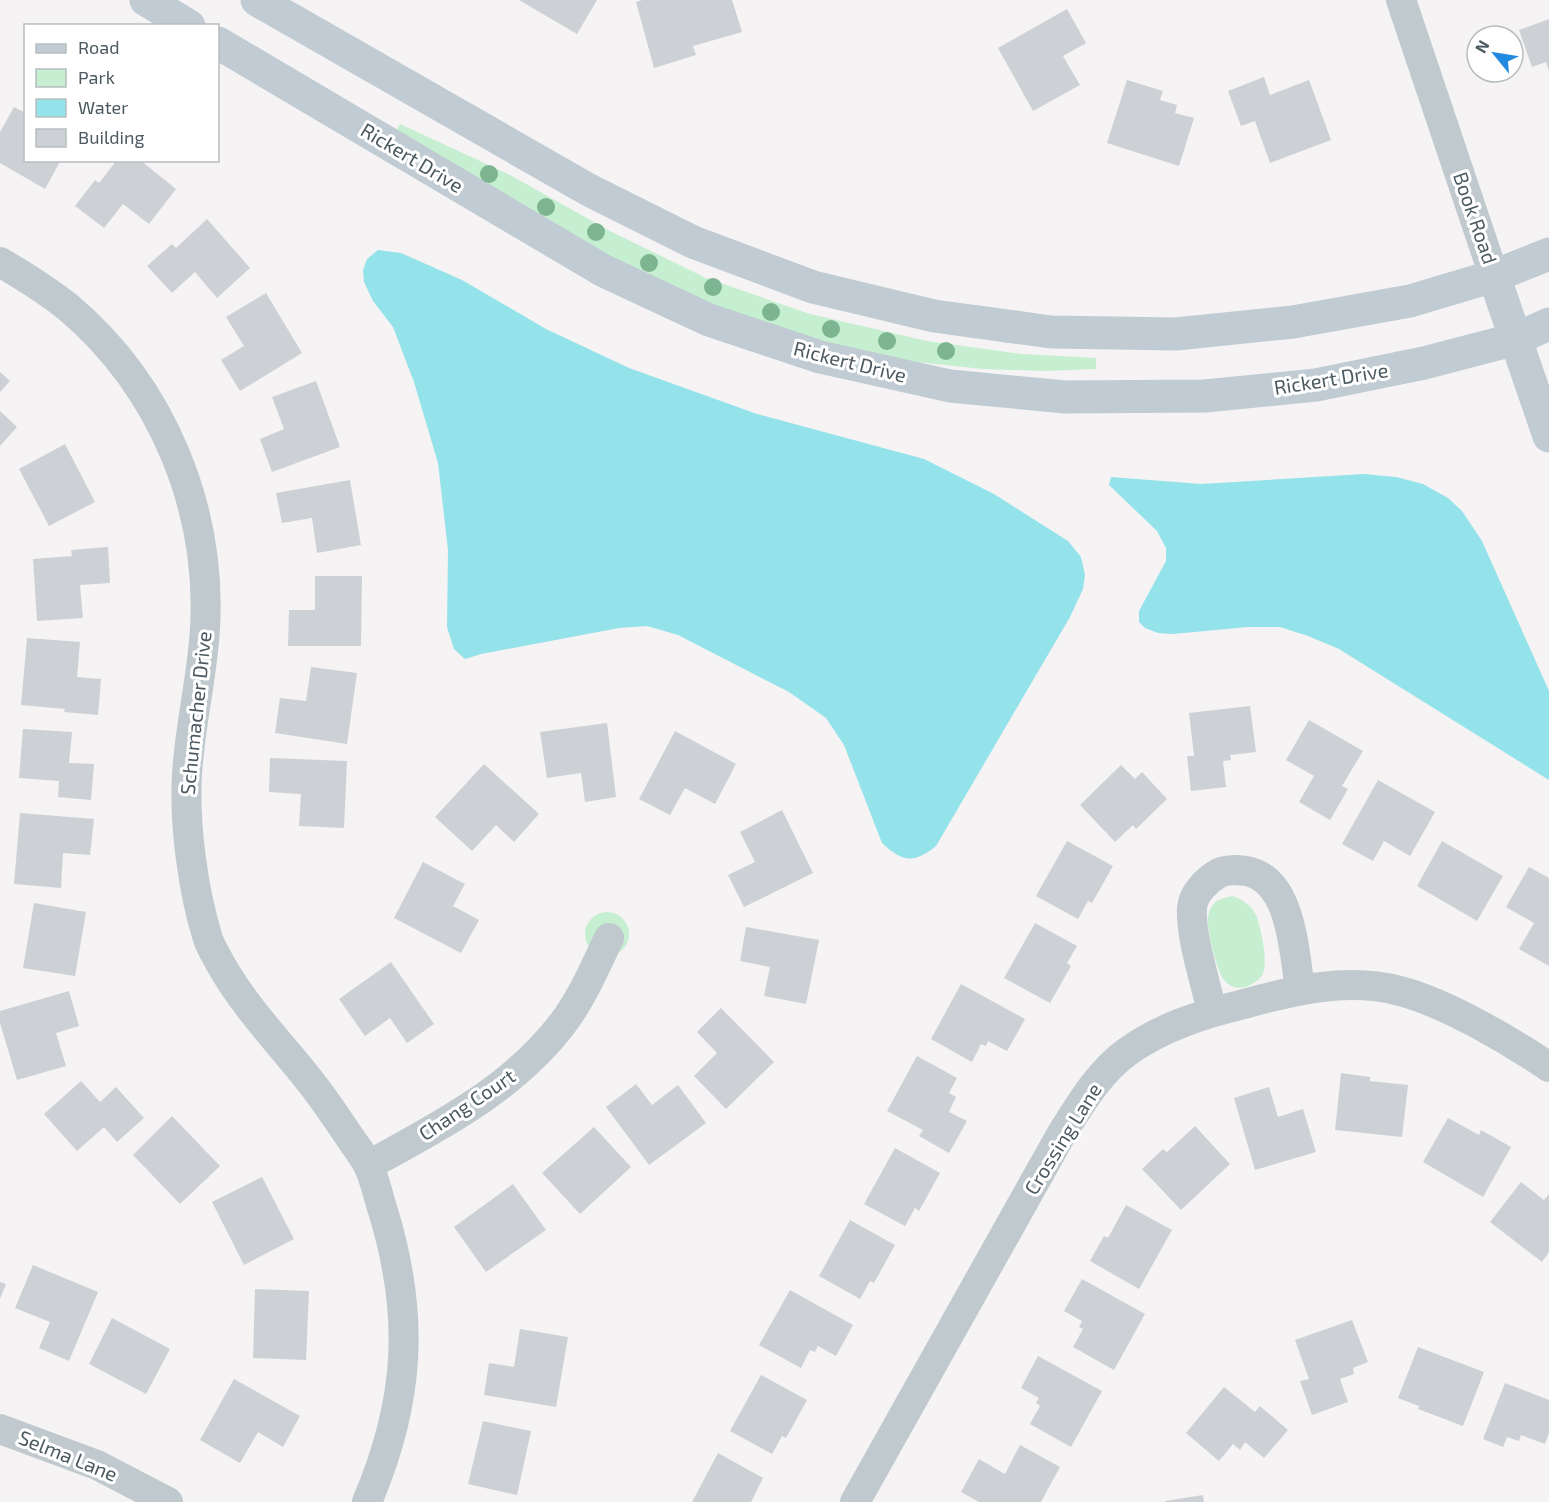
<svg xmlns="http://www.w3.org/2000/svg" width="1549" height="1502" font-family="'Exo 2',sans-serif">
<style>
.green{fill:#c5efd0}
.water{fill:#94e2ea}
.building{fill:#cdd1d5}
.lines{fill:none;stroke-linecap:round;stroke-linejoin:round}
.street{stroke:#bfc9ce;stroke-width:30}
.secondary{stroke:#c0cbd3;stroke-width:33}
.tree{fill:#7db592}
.labels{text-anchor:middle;stroke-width:6;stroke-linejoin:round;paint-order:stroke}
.street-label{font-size:20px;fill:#4b5960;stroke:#fff}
</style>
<rect width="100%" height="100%" fill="#f5f3f3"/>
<path class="green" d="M400 124 510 175 610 231 706 278 810 314 927 341 1022 354 1096 358V369L1045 371 983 369 917 362 837 346 750 319 688 295 628 267 395 133Z
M1232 896C1242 899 1251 905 1256 915 1261 928 1270 967 1261 977 1252 987 1235 993 1225 981 1217 973 1209 936 1208 924 1207 919 1209 910 1212 906 1217 899 1223 898 1232 896Z
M585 934a22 22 0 1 1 44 0a22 22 0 1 1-44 0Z"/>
<path class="water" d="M378 250 401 253 462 280 546 329 629 368 757 414 924 459 994 494 1068 541 1081 557 1085 575 1083 589 1070 617 936 846C914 864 902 862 882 843L844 745 826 718 789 692 678 635 647 626 619 628 481 654 465 659 454 649 447 627 448 550 438 463 414 382 393 327 373 301 364 282 363 270 367 259Z
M1364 474 1396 477 1423 484 1448 498 1462 511 1482 541 1549 691V780L1339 649 1308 636 1280 627H1248L1173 634 1158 633 1145 628 1139 622V611L1166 561V548L1157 531 1109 485 1111 477 1201 484Z"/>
<path class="building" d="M519 0H597L577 34Z
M642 0H732L742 32 693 46 696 55 654 68 636 2Z
M1067 9 1086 43 1063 56 1080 85 1033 111 998 48Z
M1549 19V71L1546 62 1532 67 1519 30Z
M1264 77 1270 95 1309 80 1331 140 1270 163 1255 121 1241 126 1228 91Z
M1127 80 1163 91 1160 100 1177 105 1175 113 1194 118 1179 166 1107 143Z
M14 107 26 113V160H61L45 189 0 163V132Z
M117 160H140L176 189 149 224 123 204 104 228 75 206 95 180 99 183Z
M207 219 250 268 217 298 195 272 172 293 147 266 172 244 176 248Z
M266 293 302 353 240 391 221 360 244 346 226 317Z
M0 372 10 381 0 392Z
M316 381 340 447 272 472 260 439 284 429 272 397Z
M0 411 17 427 0 446Z
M65 444 95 502 49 526 19 469Z
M350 480 361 545 317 553 312 518 282 523 276 493Z
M108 547 110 583 80 585 83 618 37 621 33 559 72 556 71 550Z
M315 576H362L361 646H288L289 610H315Z
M27 638 80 642 77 677 101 679 98 715 64 712 65 709 21 705Z
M311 667 357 673 347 744 275 733 280 698 306 701Z
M1250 706 1256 752 1230 755 1231 760 1223 761 1226 787 1191 791 1187 756H1194L1189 713Z
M1309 720 1363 751 1342 786 1348 789 1330 820 1299 802 1314 776 1286 760Z
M607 723 616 797 585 802 581 773 547 778 540 732Z
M23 729 72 732 69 763 94 764 91 800 58 797 59 781 19 778Z
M675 731 736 764 715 804 685 788 670 815 639 799Z
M270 758 347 761 344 828 299 826 301 794 269 792Z
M484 764 539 814 514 842 496 825 472 851 435 817Z
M1121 765 1135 779 1142 772 1167 799 1136 829 1133 825 1115 842 1080 805Z
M1378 780 1435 812 1410 856 1384 841 1373 861 1342 844Z
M782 810 813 873 744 907 728 875 755 862 740 832Z
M20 813 94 819 90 855 63 853 61 888 14 884Z
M1067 841 1113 866 1092 903 1088 901 1078 919 1036 896Z
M1442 841 1503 876 1477 921 1417 886Z
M423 862 465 884 453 906 479 920 461 953 394 918Z
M1529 867 1549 878V966L1519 949 1534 923 1506 907Z
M34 903 86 912 75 976 23 968Z
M1035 923 1077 946 1067 963 1071 966 1050 1003 1004 978Z
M746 927 819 940 806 1004 764 996 770 967 740 961Z
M391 962 434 1024 407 1043 390 1018 365 1036 339 999Z
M961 984 1025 1019 1007 1051 988 1041 986 1046 981 1044 972 1062 931 1039Z
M69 991 79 1026 56 1033 66 1066 17 1080 0 1023V1011Z
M721 1008 774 1062 726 1109 694 1076 717 1053 697 1032Z
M917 1056 957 1078 949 1093 956 1097 949 1112 967 1121 949 1153 919 1136 923 1130 887 1111Z
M1341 1073 1370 1077V1081L1408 1085 1402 1137 1335 1130Z
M81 1081 100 1102 116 1087 144 1118 117 1142 104 1127 77 1151 44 1114Z
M636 1084 652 1105 678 1085 706 1123 649 1165 606 1107Z
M1269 1087 1278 1117 1303 1109 1316 1152 1255 1170 1234 1098Z
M172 1116 220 1166 180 1204 133 1155Z
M1448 1118 1479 1135 1481 1130 1511 1147 1483 1197 1423 1162Z
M1195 1126 1230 1164 1181 1210 1142 1169 1163 1149 1167 1152Z
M594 1127 631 1167 580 1214 542 1173Z
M895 1148 940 1173 919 1211 915 1208 905 1226 864 1204Z
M262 1177 294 1239 244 1265 212 1202Z
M1521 1182 1544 1200 1549 1194V1252L1542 1262 1490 1222Z
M513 1184 546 1230 486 1272 454 1227Z
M1126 1205 1172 1230 1139 1289 1090 1261 1104 1236 1108 1238Z
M850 1220 895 1245 874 1283 870 1281 860 1299 819 1276Z
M33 1265 98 1292 69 1361 39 1348 50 1322 15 1308Z
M1082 1279 1145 1314 1114 1370 1073 1347 1083 1329 1079 1327 1082 1321 1064 1311Z
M0 1282 6 1284 0 1299Z
M255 1289 309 1291 306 1360 253 1358Z
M790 1290 853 1325 836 1356 818 1346 815 1352 810 1350 801 1368 759 1345Z
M112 1318 170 1349 146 1394 89 1364Z
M1352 1320 1368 1362 1353 1368 1354 1374 1340 1379 1348 1402 1312 1415 1300 1381 1309 1379 1295 1340Z
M520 1329 568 1337 556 1407 484 1395 489 1363 514 1367Z
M1418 1347 1484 1372 1463 1426 1418 1409 1419 1406 1398 1398Z
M1038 1356 1102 1391 1071 1447 1030 1424 1040 1406 1036 1403 1039 1398 1021 1388Z
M761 1375 807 1400 786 1438 782 1436 772 1454 730 1431Z
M234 1379 300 1416 283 1447 258 1432 240 1463 200 1440Z
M1505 1383 1549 1400V1433L1545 1444 1521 1435 1519 1441 1507 1437 1503 1447 1483 1439Z
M1224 1387 1255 1412 1260 1406 1288 1430 1264 1458 1245 1442 1240 1450 1233 1444 1219 1461 1186 1433Z
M483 1421 531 1431 517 1495 468 1484Z
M1020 1445 1060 1467 1041 1502H979L961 1492 979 1459 1005 1474Z
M718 1453 763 1478 751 1502H692Z
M1203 1495 1204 1502H1165V1501Z"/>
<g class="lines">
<path class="street" d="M1401 0 1494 276
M0 262C24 276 48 291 69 308 162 387 212 508 205 629 202 678 190 725 187 774 184 824 193 891 208 939 211 948 216 955 220 963 245 1008 282 1045 313 1085 327 1103 340 1123 353 1142 358 1149 364 1157 368 1165 375 1179 378 1196 383 1211 415 1316 410 1401 367 1502
M1212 1012C1206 984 1190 935 1192 908 1193 893 1207 880 1219 873 1227 869 1237 870 1246 871 1292 879 1294 952 1300 989
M369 1165C440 1126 513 1089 563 1023 582 998 595 967 609 938
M0 1429 97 1465 168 1502
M855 1502 1062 1133C1080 1105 1099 1072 1127 1052 1161 1027 1203 1014 1244 1004 1294 990 1348 977 1400 991 1446 1003 1509 1040 1549 1067"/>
<path class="secondary" d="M146 0 189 26
M257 0 589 190 693 242 813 287 934 316 1051 332 1176 334 1293 322 1410 301 1494 276 1549 254
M218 43 604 271 709 320 820 357 950 386 1065 397 1205 396 1316 385 1424 363 1516 339 1549 324
M1494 276 1549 436"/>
</g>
<g class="tree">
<circle cx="489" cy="174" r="9"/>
<circle cx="546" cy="207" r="9"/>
<circle cx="596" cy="232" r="9"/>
<circle cx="649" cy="263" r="9"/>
<circle cx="713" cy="287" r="9"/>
<circle cx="771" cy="312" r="9"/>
<circle cx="831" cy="329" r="9"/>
<circle cx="887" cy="341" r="9"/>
<circle cx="946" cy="351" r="9"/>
</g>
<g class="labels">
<g class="street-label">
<text transform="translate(412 158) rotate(31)" y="7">Rickert Drive</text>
<text transform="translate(1475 218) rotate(71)" y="7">Book Road</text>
<text transform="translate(850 362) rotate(14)" y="7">Rickert Drive</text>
<text transform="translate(1331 379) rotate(-9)" y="7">Rickert Drive</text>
<text transform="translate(196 713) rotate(-84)" y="7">Schumacher Drive</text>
<text transform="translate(467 1105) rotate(-34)" y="7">Chang Court</text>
<text transform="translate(1063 1139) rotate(-58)" y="7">Crossing Lane</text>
<text transform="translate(68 1456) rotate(22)" y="7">Selma Lane</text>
</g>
</g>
<rect x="24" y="24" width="195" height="138" fill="#ffffff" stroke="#b7bdbf" stroke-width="1.5"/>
<rect x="36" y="44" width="30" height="9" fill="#c0cbd3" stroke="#b7bdbf" stroke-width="1.5"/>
<text x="78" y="54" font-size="18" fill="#4b5960">Road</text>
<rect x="36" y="69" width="30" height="18" fill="#c5efd0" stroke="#b7bdbf" stroke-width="1.5"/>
<text x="78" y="84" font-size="18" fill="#4b5960">Park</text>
<rect x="36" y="99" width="30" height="18" fill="#94e2ea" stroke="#b7bdbf" stroke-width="1.5"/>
<text x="78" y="114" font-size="18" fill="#4b5960">Water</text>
<rect x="36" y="129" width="30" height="18" fill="#cdd1d5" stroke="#b7bdbf" stroke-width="1.5"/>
<text x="78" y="144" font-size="18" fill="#4b5960">Building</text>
<g transform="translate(1495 54) rotate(300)"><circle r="28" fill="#ffffff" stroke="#b7bdbf" stroke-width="1.5"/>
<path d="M0-4.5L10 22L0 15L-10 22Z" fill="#228be0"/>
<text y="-9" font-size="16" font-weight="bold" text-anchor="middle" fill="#4b5960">N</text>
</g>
</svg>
